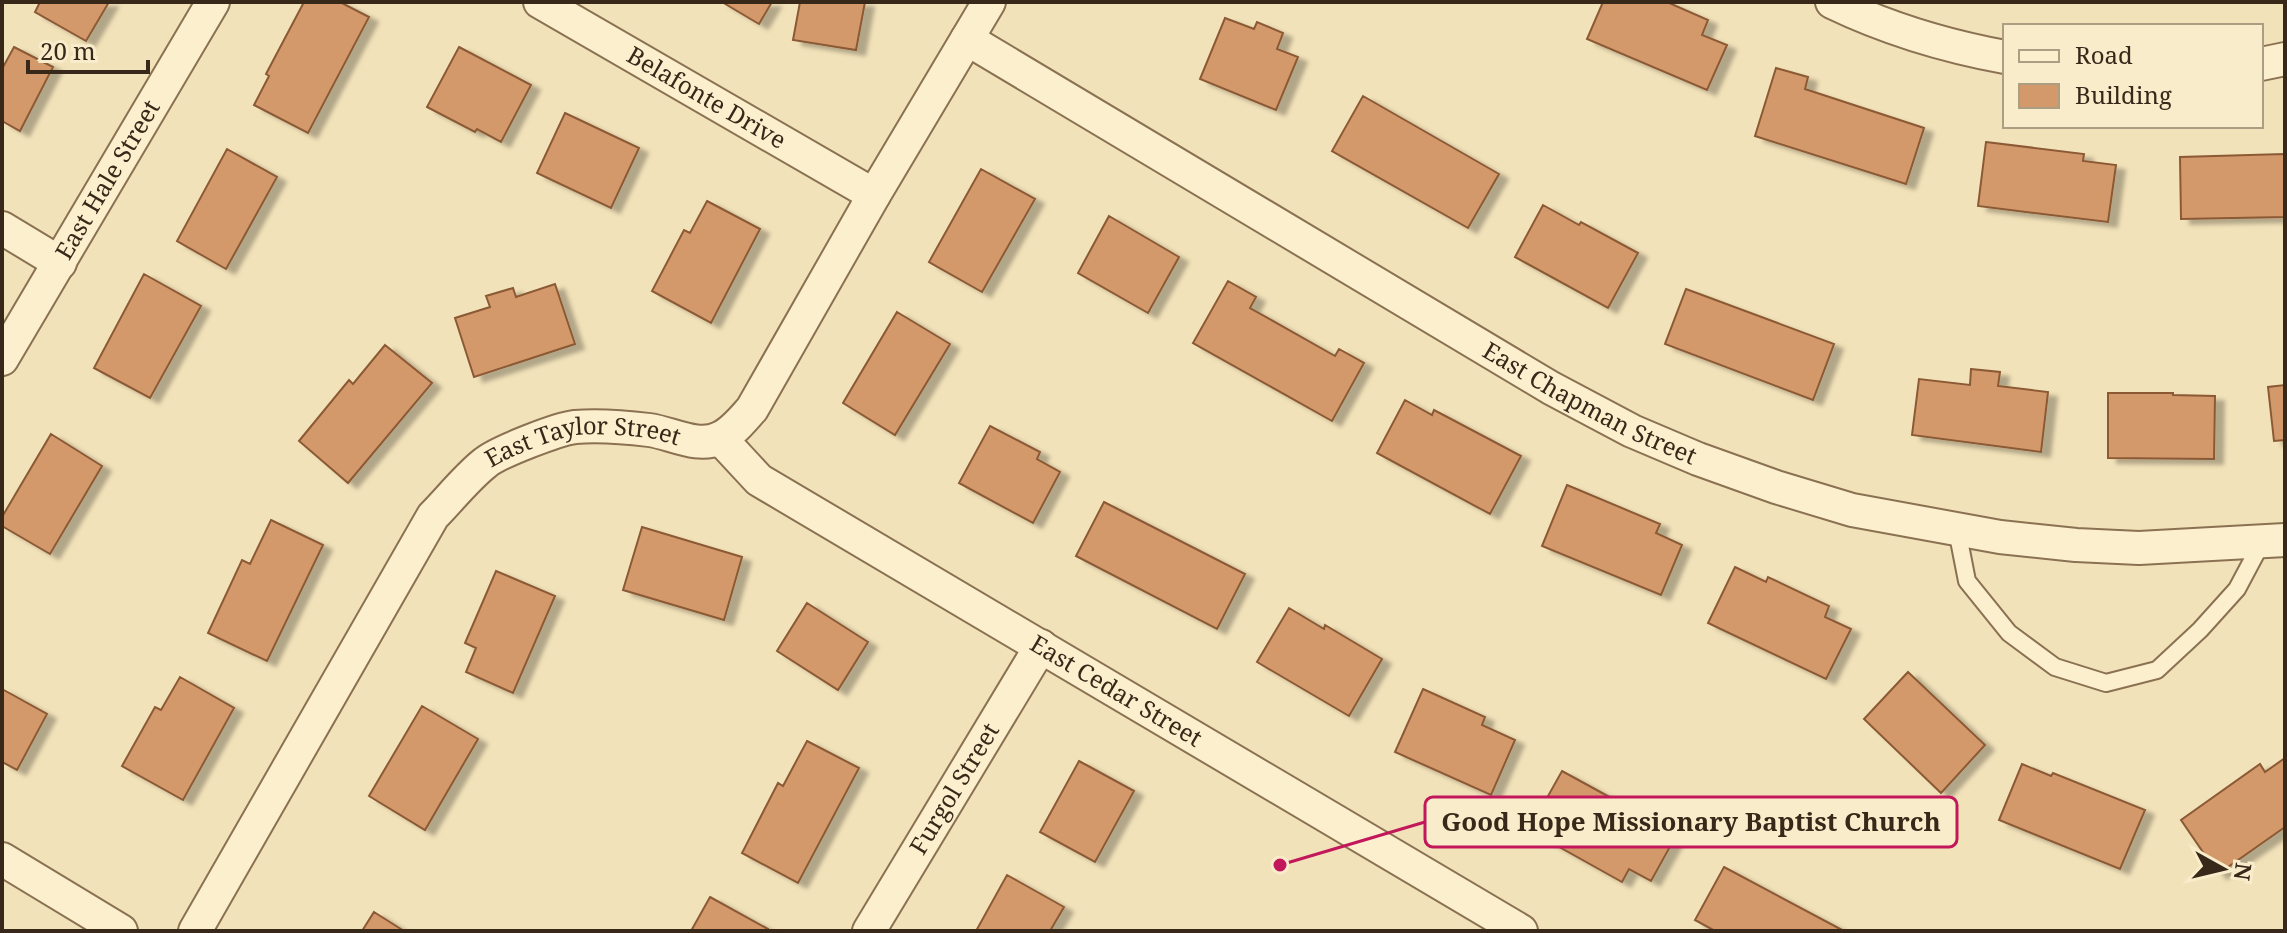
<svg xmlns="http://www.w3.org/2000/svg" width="2287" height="933" font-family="'Noto Serif',serif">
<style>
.building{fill:#d4996b;stroke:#8b5a36;stroke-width:2;filter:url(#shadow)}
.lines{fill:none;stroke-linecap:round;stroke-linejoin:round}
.lane-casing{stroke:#8a7152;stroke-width:20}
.street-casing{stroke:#8a7152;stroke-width:36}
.lane{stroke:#fcefcd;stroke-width:16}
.street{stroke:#fcefcd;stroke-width:32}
.labels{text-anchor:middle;stroke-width:7;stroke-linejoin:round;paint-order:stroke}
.street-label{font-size:24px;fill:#372819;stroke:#f9ecca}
.leader{fill:none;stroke:#c2185b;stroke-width:3}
.callout-dot{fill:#c2185b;stroke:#f9ecca;stroke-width:3}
.callout{fill:#f9ecca;stroke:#c2185b;stroke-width:3}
.callout-label{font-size:26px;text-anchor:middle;font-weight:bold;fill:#372819}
</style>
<defs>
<filter id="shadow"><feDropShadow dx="9" dy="5" stdDeviation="2" flood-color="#0004"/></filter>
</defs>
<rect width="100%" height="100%" fill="#f2e2b9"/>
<path class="building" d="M40 2H109L86 41 35 12Z
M304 2H340L369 17 308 133 254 105 269 76 266 74Z
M722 2H772L759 24Z
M800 2H865L856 50 793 40Z
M1603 2H1667L1708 20 1702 35 1727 45 1707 90 1587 39Z
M1225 18 1254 29 1257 22 1283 33 1277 49 1298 57 1276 110 1200 79Z
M14 47 53 67 20 131 2 121V69Z
M459 47 531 85 501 142 477 129 475 132 427 107Z
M1776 68 1808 77 1805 89 1924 128 1906 184 1755 136Z
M1363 96 1499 174 1468 228 1332 151Z
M565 113 639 148 611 208 537 173Z
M1986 142 2084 154 2083 161 2116 165 2108 222 1978 206Z
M227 149 277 177 226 269 177 241Z
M2284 154 2285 217 2181 219 2180 157Z
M981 169 1035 199 982 292 929 262Z
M707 201 760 229 711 323 652 291 684 230 690 233Z
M1543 205 1579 225 1581 222 1638 253 1608 308 1515 257Z
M1109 216 1179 257 1148 313 1078 273Z
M144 274 201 306 150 398 94 368Z
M1228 281 1256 297 1250 308 1335 356 1339 349 1364 363 1332 421 1193 343Z
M555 284 575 344 474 377 455 318 490 307 486 296 513 288 516 297Z
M1686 289 1834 344 1813 400 1665 344Z
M897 312 950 344 895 435 843 403Z
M385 345 432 383 348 483 299 441 349 380 353 384Z
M1971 369 2000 372 1998 386 2048 392 2041 452 1912 435 1919 379 1970 385Z
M2285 385V440L2274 441 2268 387Z
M2108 393H2173V395L2215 396 2214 459 2108 458Z
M1405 400 1432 415 1434 410 1521 456 1490 514 1377 453Z
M990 426 1040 452 1037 459 1060 472 1033 523 959 483Z
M51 434 102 466 50 554 2 526V517Z
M1567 485 1660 524 1656 533 1682 545 1661 595 1542 546Z
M1104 502 1245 574 1217 629 1076 556Z
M271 520 323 545 267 661 208 633 242 560 250 564Z
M642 527 742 557 724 620 623 590Z
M1735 567 1766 582 1768 577 1829 606 1825 617 1851 629 1826 679 1708 623Z
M496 571 555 596 513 693 466 672 476 648 465 643Z
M807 603 868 642 838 690 777 651Z
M1289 608 1324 629 1325 625 1382 659 1349 716 1257 662Z
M1908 672 1985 745 1941 793 1864 719Z
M180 677 234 708 183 800 122 766 155 707 161 710Z
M2 689 47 714 17 770 2 762Z
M1423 689 1485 717 1482 725 1515 740 1491 795 1395 752Z
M422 706 478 739 425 830 369 796Z
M807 741 859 768 798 883 742 853 778 783 783 786Z
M2285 758V827L2218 874 2181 820 2260 764 2265 772Z
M1079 761 1134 791 1095 862 1040 832Z
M2022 764 2051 776 2053 773 2145 810 2120 869 1999 820Z
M1562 771 1677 834 1651 881 1629 869 1622 882 1529 830Z
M1724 867 1844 931H1715L1695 920Z
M1007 875 1064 907 1050 931H976Z
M710 897 768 929 767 931H691Z
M374 912 404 931H362Z"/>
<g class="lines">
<g class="lane-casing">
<path id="lane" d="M1957 530 1967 581 2009 633 2055 667 2106 683 2157 670 2200 630 2237 589 2262 542"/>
</g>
<g class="street-casing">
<g id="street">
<path id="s1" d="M540 2 874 195"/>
<path d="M1832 2C1886 28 1945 46 2005 57"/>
<path id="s2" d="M967 39 1551 388 1632 431 1698 459 1776 487 1852 510 2000 537 2076 545 2139 548 2285 540"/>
<path d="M2261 64 2285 59"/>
<path d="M2 228 60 263"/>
<path id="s3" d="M2 359 213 2"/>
<path id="s4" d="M720 438 759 480 1521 931"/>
<path d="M2 859 121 931"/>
<path id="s5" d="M195 931 433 516C450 499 466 478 485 463 498 452 558 429 575 427 600 425 624 427 649 430 672 433 697 449 720 438 733 432 743 419 752 409L874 195 989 2"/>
<path id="s6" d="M869 931 1041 646"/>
</g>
</g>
<use href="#lane" class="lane"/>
<use href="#street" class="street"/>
</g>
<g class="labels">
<g class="street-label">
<text dy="8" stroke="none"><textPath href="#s1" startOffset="192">Belafonte Drive</textPath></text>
<text dy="8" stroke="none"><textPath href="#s3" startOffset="208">East Hale Street</textPath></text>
<text dy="8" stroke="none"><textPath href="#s2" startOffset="722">East Chapman Street</textPath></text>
<text dy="8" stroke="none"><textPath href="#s5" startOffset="656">East Taylor Street</textPath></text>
<text dy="8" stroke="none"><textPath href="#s4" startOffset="472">East Cedar Street</textPath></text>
<text dy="8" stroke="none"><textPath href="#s6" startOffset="166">Furgol Street</textPath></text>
</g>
</g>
<path class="leader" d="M1280 865L1425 822"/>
<circle class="callout-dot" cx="1280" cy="865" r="8"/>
<rect class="callout" x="1425" y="797" width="532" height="50" rx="8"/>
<g class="callout-label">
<text x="1691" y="831">Good Hope Missionary Baptist Church</text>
</g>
<rect width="2287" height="933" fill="none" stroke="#372819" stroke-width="8"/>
<rect x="2003" y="24" width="260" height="104" fill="#f9ecca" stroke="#ab9e83" stroke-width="2"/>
<rect x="2019" y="50" width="40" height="12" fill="#fcefcd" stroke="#ab9e83" stroke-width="2"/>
<text x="2075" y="64" font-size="24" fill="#372819">Road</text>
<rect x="2019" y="84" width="40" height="24" fill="#d4996b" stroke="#ab9e83" stroke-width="2"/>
<text x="2075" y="104" font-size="24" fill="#372819">Building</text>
<g transform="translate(2223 869) rotate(98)" stroke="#f9ecca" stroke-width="6" paint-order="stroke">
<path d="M0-6L14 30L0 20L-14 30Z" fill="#372819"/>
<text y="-12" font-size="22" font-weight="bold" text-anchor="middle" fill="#372819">N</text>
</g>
<path d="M28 60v12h120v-12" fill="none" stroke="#372819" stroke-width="4"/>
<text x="40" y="60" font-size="24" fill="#372819" stroke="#f9ecca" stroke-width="6" paint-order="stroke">20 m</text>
</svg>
